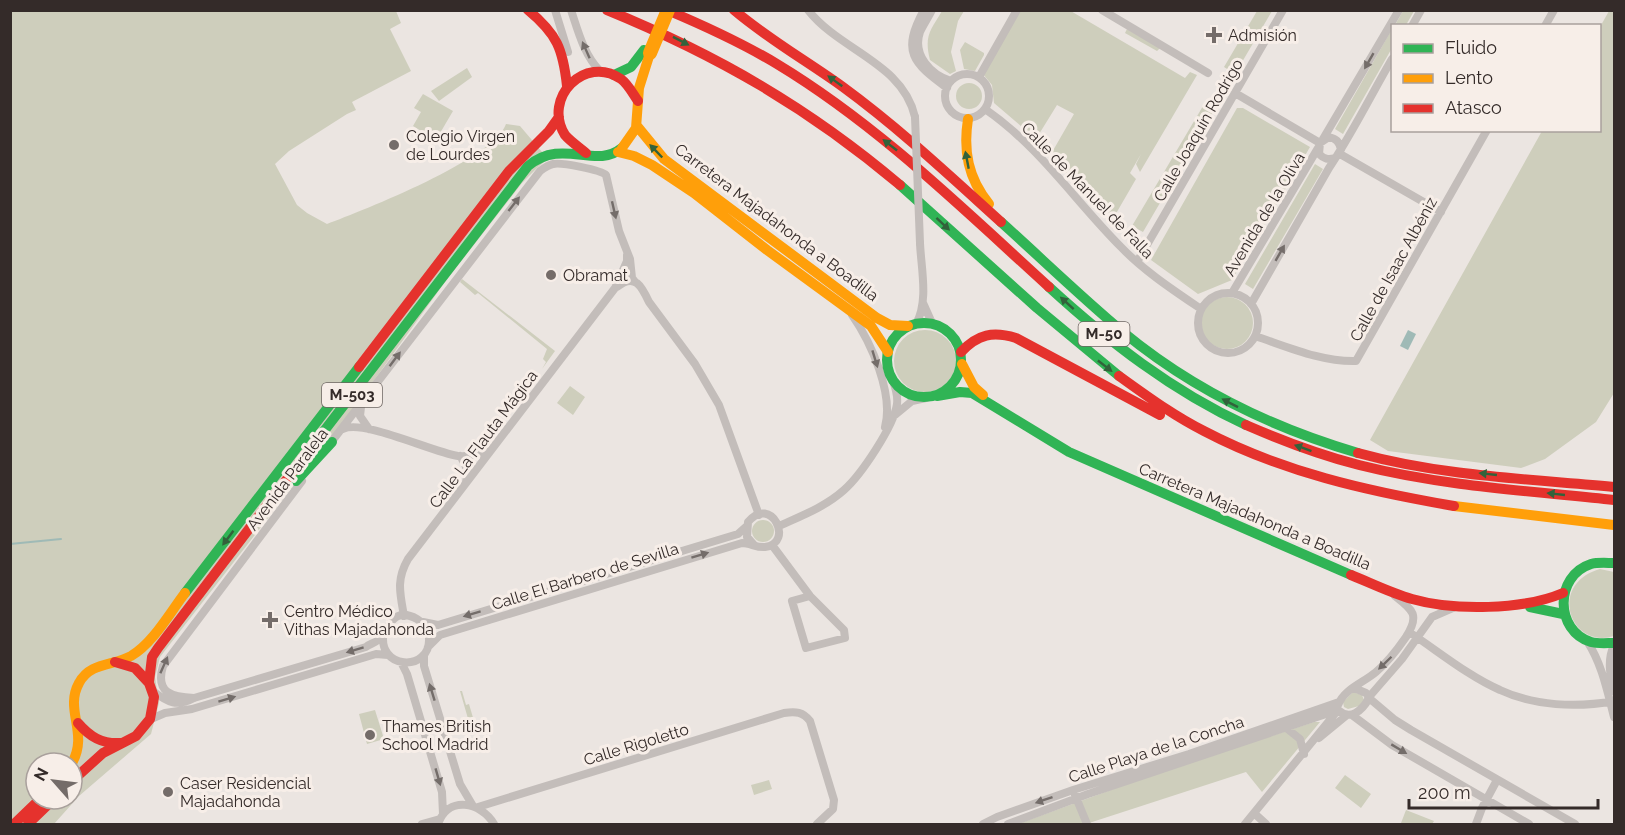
<svg xmlns="http://www.w3.org/2000/svg" width="1625" height="835" font-family="Raleway,sans-serif">
<style>
.green{fill:#cecebc;fill-rule:evenodd}
.water{fill:#9fbab6}
.lines{fill:none;stroke-linecap:round;stroke-linejoin:round}
.stream{stroke:#9fbab6;stroke-width:2}
.street{stroke:#c3bdba;stroke-width:8}
.fast{stroke:#30b455;stroke-width:10}
.slow{stroke:#ff9f0a;stroke-width:10}
.jam{stroke:#e5322d;stroke-width:10}
.street-bridge{stroke:#c3bdba;stroke-width:8}
.slow-bridge{stroke:#ff9f0a;stroke-width:14}
.oneway{fill:#32623b}
.oneway2{fill:#746d6a}
.poi-dot{fill:#746c69;stroke:#f7eee8;stroke-width:2}
.labels{text-anchor:middle;stroke-width:6;stroke-linejoin:round;paint-order:stroke}
.shield{fill:#f7eee8;stroke:#6e6662;stroke-width:1.5}
.shield-label{font-size:15px;font-weight:bold;fill:#342b29}
.poi-label{font-size:16px;fill:#342b29;stroke:#f7eee8;text-anchor:start}
.street-label{font-size:16px;fill:#342b29;stroke:#f7eee8}
</style>
<rect width="100%" height="100%" fill="#ebe5e1"/>
<path class="green" d="M1069 10 1185 78 1190 72 1197 75 1140 172 1136 164 1141 154 1130 173 1136 179 1114 217 1108 213 1107 215 1101 214 1051 154 1074 114 1057 105 1036 139 994 103 992 85 983 74 1020 11Z
M10 11H396L401 23 390 29 411 71 352 102 356 110 347 114 289 151 275 164 297 205 307 213 327 224C364 210 494 159 506 124L520 126 548 159 538 167 522 183 445 282 362 397 160 657 155 677 159 703 151 734 79 796 54 824H11ZM36 763H72V799H36Z
M942 11H964L958 21 951 52 956 71 950 74 930 60C924 36 930 31 942 11Z
M1257 11H1272L1235 74 1224 67Z
M1403 11H1414L1406 25H1395Z
M1609 11H1614V393L1596 422 1545 459 1521 468 1388 451 1370 440 1542 131 1600 130V27Z
M1127 29 1160 48 1157 51 1125 33Z
M1392 29V48L1343 134 1335 129Z
M965 42 984 53V55L975 71 964 69 960 50Z
M467 68 472 77 439 101 431 91Z
M956 96a13 13 0 1 1 26 0a13 13 0 1 1-26 0Z
M423 94 453 111 436 140 413 126 421 112 414 108Z
M1206 101 1216 107 1143 232 1132 226Z
M1237 108H1243L1310 147 1232 280 1198 294 1151 260Z
M1315 164 1323 169 1253 289 1245 284Z
M462 279 555 351 542 369 546 362 543 359 547 349 478 293 475 295 460 282Z
M1201 323a26 26 0 1 1 52 0a26 26 0 1 1-52 0Z
M894 361a31 31 0 1 1 62 0a31 31 0 1 1-62 0Z
M570 386 585 397 573 415 557 403Z
M752 531a11 11 0 1 1 22 0a11 11 0 1 1-22 0Z
M1600 569 1614 572V636C1570 650 1547 584 1600 569Z
M460 691H462L466 705 469 704 476 728 471 729Z
M1353 692 1362 695 1364 700 1359 706 1348 709 1344 707 1343 702Z
M375 710 384 739 367 744 359 714Z
M1314 722H1320L1262 792 1246 772 1086 824H1018L1149 776Z
M1345 775 1371 794 1361 808 1335 788Z
M769 780 772 789 754 795 751 785Z
M1406 810 1434 821 1432 824 1401 823Z"/>
<path class="water" d="M1408 330 1416 334 1408 350 1400 346Z"/>
<g class="lines">
<path class="stream" d="M10 544 61 539"/>
<path class="street" d="M555 10 568 52
M571 10C578 31 584 55 600 71
M808 10C840 51 903 63 915 117
M924 10C901 52 913 63 947 88
M932 10C928 18 923 25 920 32 912 55 931 75 951 81
M1102 10 1208 73
M1412 26 1421 10
M1545 26 1554 10
M945 96a22 22 0 1 1 44 0a22 22 0 1 1-44 0Z
M979 77 1017 10
M1235 93 1320 143
M985 109C1040 147 1075 201 1121 247 1144 271 1173 290 1201 309
M1323 139 1399 10
M1340 154 1441 212
M1335 158C1328 160 1324 159 1319 154L1320 143 1329 137C1336 139 1339 141 1341 149
M1137 262 1283 10
M617 287C635 272 642 287 649 302L695 364 719 405 759 515
M1198 323a30 30 0 1 1 60 0a30 30 0 1 1-60 0Z
M1232 293 1318 148
M923 303 932 323
M1251 304 1329 168C1352 134 1371 95 1392 59
M852 315C871 342 894 394 885 427
M916 324C929 301 921 268 920 243
M1255 336C1288 347 1322 362 1356 361L1487 130
M361 407 360 416 369 429
M895 415 912 401 926 398
M343 429C363 419 432 452 458 456 469 457 480 454 490 450
M329 445 540 171C544 168 548 165 553 164 561 162 601 170 606 175L619 231 630 259 632 278 635 282
M460 456C466 465 469 471 466 482
M779 526C801 516 825 507 844 490 861 475 894 426 897 404 898 396 896 389 893 381
M772 545 810 596 844 630 845 638 806 648 792 601 810 596
M404 616C400 593 396 580 408 559L615 288 627 261V255
M423 622 438 625 738 534 747 526
M1409 632C1438 651 1468 676 1500 690 1534 706 1577 708 1614 701
M1587 641C1602 664 1607 690 1614 717
M1614 645C1607 660 1610 676 1614 691
M428 647 440 635 742 543C750 543 757 548 765 547 795 543 771 494 748 522L747 537 754 545
M424 655V666L460 784 473 806
M401 662 407 674 442 792 443 814
M153 691C168 703 177 707 194 698L366 647C369 644 375 643 378 640 389 630 392 605 417 619 424 623 429 630 429 638 431 673 375 670 384 631
M1369 697 1402 659 1432 617 1455 607
M194 698C172 697 155 693 163 666L302 481
M1369 698 1395 720 1411 730 1575 824
M1338 705C1344 689 1363 683 1376 672 1388 662 1397 650 1406 637 1420 615 1413 610 1395 596
M1338 710C1350 721 1362 711 1369 698L1366 693 1354 688
M1352 715 1392 745 1529 824
M151 719 165 713 192 709 376 654 388 655
M1285 727 1300 739 1304 754
M1319 738 1347 715
M1075 795 1087 824
M478 807 784 713C796 711 803 712 810 721L834 800 833 809 817 824
M1255 814 1266 824
M422 824 440 819
M438 824C448 795 481 802 494 824
M983 824 997 817 1073 790 1189 754 1339 702
M1008 824 1088 794 1338 710
M1245 824 1338 710
M1476 824 1482 808 1497 780"/>
<path class="fast" d="M614 75 631 67 644 50
M900 185 1037 308 1119 376
M1001 222C1041 258 1081 297 1123 332 1192 389 1273 428 1358 453
M1049 287C1108 341 1172 391 1246 425
M887 360a37 37 0 1 1 74 0a37 37 0 1 1-74 0Z
M937 396 960 392 972 393 1069 452 1351 575
M304 457 528 166C563 137 595 170 622 148
M296 481 332 442
M1614 563C1607 563 1598 562 1591 564 1554 576 1555 631 1591 642 1598 644 1607 643 1614 643
M185 593 359 367
M1530 607 1563 614"/>
<path class="slow" d="M968 119C963 151 968 178 989 204
M637 126 664 159 877 318 890 325 908 326
M622 148 636 128 639 88 650 53
M618 152 634 156 652 165 694 193 767 250 871 326 888 352
M962 364 974 387 983 395
M1454 506 1614 525
M72 763C89 733 64 710 79 683 90 662 113 666 131 656 153 643 169 614 185 593"/>
<path class="jam" d="M528 10C557 34 563 49 567 86
M607 10C717 55 809 108 900 185
M667 10C705 26 742 43 777 64 878 125 962 208 1049 287
M734 10C768 39 807 61 843 87 899 128 949 175 1001 222
M586 153C580 148 570 141 565 135 542 98 585 54 621 79 628 84 633 94 638 101
M961 352C978 334 993 331 1016 338L1160 415
M359 367 509 171 549 131 559 117
M1119 376C1147 396 1174 416 1204 431 1282 472 1367 491 1454 506
M1246 425C1283 441 1320 455 1359 465 1442 486 1529 491 1614 500
M1358 453C1441 476 1529 479 1614 487
M1351 575C1371 583 1391 593 1412 599 1454 611 1523 610 1563 593
M149 682 152 657 158 648 304 457
M78 723C90 737 102 744 120 743
M72 781 103 753 136 736 150 719 154 697 149 683 135 668 115 662
M14 824 40 799
M28 824 54 799"/>
<path class="street-bridge" d="M915 117 920 243"/>
<path class="slow-bridge" d="M650 53 668 10"/>
</g>
<defs><path id="oneway-solid" d="M-6-.8H1V-3.2L6.5 0L1 3.2V.8H-6Z" transform="scale(1.5)"/></defs>
<g class="oneway">
<use href="#oneway-solid" transform="translate(681 41) rotate(27)"/>
<use href="#oneway-solid" transform="translate(835 81) rotate(-144)"/>
<use href="#oneway-solid" transform="translate(890 145) rotate(-142)"/>
<use href="#oneway-solid" transform="translate(656 151) rotate(-134)"/>
<use href="#oneway-solid" transform="translate(967 160) rotate(-101)"/>
<use href="#oneway-solid" transform="translate(943 224) rotate(43)"/>
<use href="#oneway-solid" transform="translate(1067 303) rotate(-138)"/>
<use href="#oneway-solid" transform="translate(1105 366) rotate(38)"/>
<use href="#oneway-solid" transform="translate(1230 403) rotate(-153)"/>
<use href="#oneway-solid" transform="translate(1303 448) rotate(-160)"/>
<use href="#oneway-solid" transform="translate(1488 474) rotate(-174)"/>
<use href="#oneway-solid" transform="translate(1556 494) rotate(-174)"/>
<use href="#oneway-solid" transform="translate(228 538) rotate(127)"/>
</g>
<g class="oneway2">
<use href="#oneway-solid" transform="translate(586 50) rotate(-114)"/>
<use href="#oneway-solid" transform="translate(1369 61) rotate(120)"/>
<use href="#oneway-solid" transform="translate(514 204) rotate(-52)"/>
<use href="#oneway-solid" transform="translate(614 210) rotate(77)"/>
<use href="#oneway-solid" transform="translate(1280 253) rotate(-60)"/>
<use href="#oneway-solid" transform="translate(395 359) rotate(-53)"/>
<use href="#oneway-solid" transform="translate(875 359) rotate(73)"/>
<use href="#oneway-solid" transform="translate(700 555) rotate(-17)"/>
<use href="#oneway-solid" transform="translate(472 614) rotate(163)"/>
<use href="#oneway-solid" transform="translate(355 650) rotate(163)"/>
<use href="#oneway-solid" transform="translate(1385 663) rotate(136)"/>
<use href="#oneway-solid" transform="translate(164 665) rotate(-66)"/>
<use href="#oneway-solid" transform="translate(432 692) rotate(-107)"/>
<use href="#oneway-solid" transform="translate(227 699) rotate(-17)"/>
<use href="#oneway-solid" transform="translate(1399 749) rotate(31)"/>
<use href="#oneway-solid" transform="translate(438 777) rotate(74)"/>
<use href="#oneway-solid" transform="translate(1044 800) rotate(161)"/>
</g>
<g class="poi-dot">
<path d="M1211 26h6v6h6v6h-6v6h-6v-6h-6v-6h6z"/>
<circle cx="394" cy="145" r="6"/>
<circle cx="551" cy="275" r="6"/>
<path d="M267 611h6v6h6v6h-6v6h-6v-6h-6v-6h6z"/>
<circle cx="370" cy="735" r="6"/>
<circle cx="168" cy="792" r="6"/>
</g>
<g class="labels">
<g class="shield">
<rect x="1078.5" y="322" width="51" height="24" rx="4.5"/>
<rect x="322" y="383" width="60" height="24" rx="4.5"/>
</g>
<g class="shield-label">
<text x="1104" y="339">M-50</text>
<text x="352" y="400">M-503</text>
</g>
<g class="poi-label">
<text x="1228" y="41">Admisión</text>
<text x="406" y="142">Colegio Virgen<tspan x="406" dy="18">de Lourdes</tspan></text>
<text x="563" y="281">Obramat</text>
<text x="284" y="617">Centro Médico<tspan x="284" dy="18">Vithas Majadahonda</tspan></text>
<text x="382" y="732">Thames British<tspan x="382" dy="18">School Madrid</tspan></text>
<text x="180" y="789">Caser Residencial<tspan x="180" dy="18">Majadahonda</tspan></text>
</g>
<g class="street-label">
<text transform="translate(1198 130) rotate(-60)" y="6">Calle Joaquín Rodrigo</text>
<text transform="translate(1088 190) rotate(46)" y="6">Calle de Manuel de Falla</text>
<text transform="translate(1264 214) rotate(-59)" y="6">Avenida de la Oliva</text>
<text transform="translate(777 222) rotate(37)" y="6">Carretera Majadahonda a Boadilla</text>
<text transform="translate(1393 269) rotate(-61)" y="6">Calle de Isaac Albéniz</text>
<text transform="translate(483 439) rotate(-53)" y="6">Calle La Flauta Mágica</text>
<text transform="translate(287 479) rotate(-53)" y="6">Avenida Paralela</text>
<text transform="translate(1255 516) rotate(23)" y="6">Carretera Majadahonda a Boadilla</text>
<text transform="translate(585 576) rotate(-17)" y="6">Calle El Barbero de Sevilla</text>
<text transform="translate(636 744) rotate(-17)" y="6">Calle Rigoletto</text>
<text transform="translate(1156 749) rotate(-18)" y="6">Calle Playa de la Concha</text>
</g>
</g>
<rect width="1625" height="835" fill="none" stroke="#342b29" stroke-width="24"/>
<rect x="1391" y="24" width="210" height="108" fill="#f7eee8" stroke="#a9a09c" stroke-width="1.5"/>
<rect x="1403" y="44" width="30" height="9" fill="#30b455" stroke="#a9a09c" stroke-width="1.5"/>
<text x="1445" y="54" font-size="18" fill="#342b29">Fluido</text>
<rect x="1403" y="74" width="30" height="9" fill="#ff9f0a" stroke="#a9a09c" stroke-width="1.5"/>
<text x="1445" y="84" font-size="18" fill="#342b29">Lento</text>
<rect x="1403" y="104" width="30" height="9" fill="#e5322d" stroke="#a9a09c" stroke-width="1.5"/>
<text x="1445" y="114" font-size="18" fill="#342b29">Atasco</text>
<g transform="translate(54 781) rotate(298)"><circle r="28" fill="#f7eee8" stroke="#a9a09c" stroke-width="1.5"/>
<path d="M0-4.5L10 22L0 15L-10 22Z" fill="#746c69"/>
<text y="-9" font-size="16" font-weight="bold" text-anchor="middle" fill="#342b29">N</text>
</g>
<path d="M1409 799v9h189v-9" fill="none" stroke="#342b29" stroke-width="3"/>
<text x="1418" y="799" font-size="18" fill="#342b29" stroke="#f7eee8" stroke-width="4.5" paint-order="stroke">200 m</text>
</svg>
